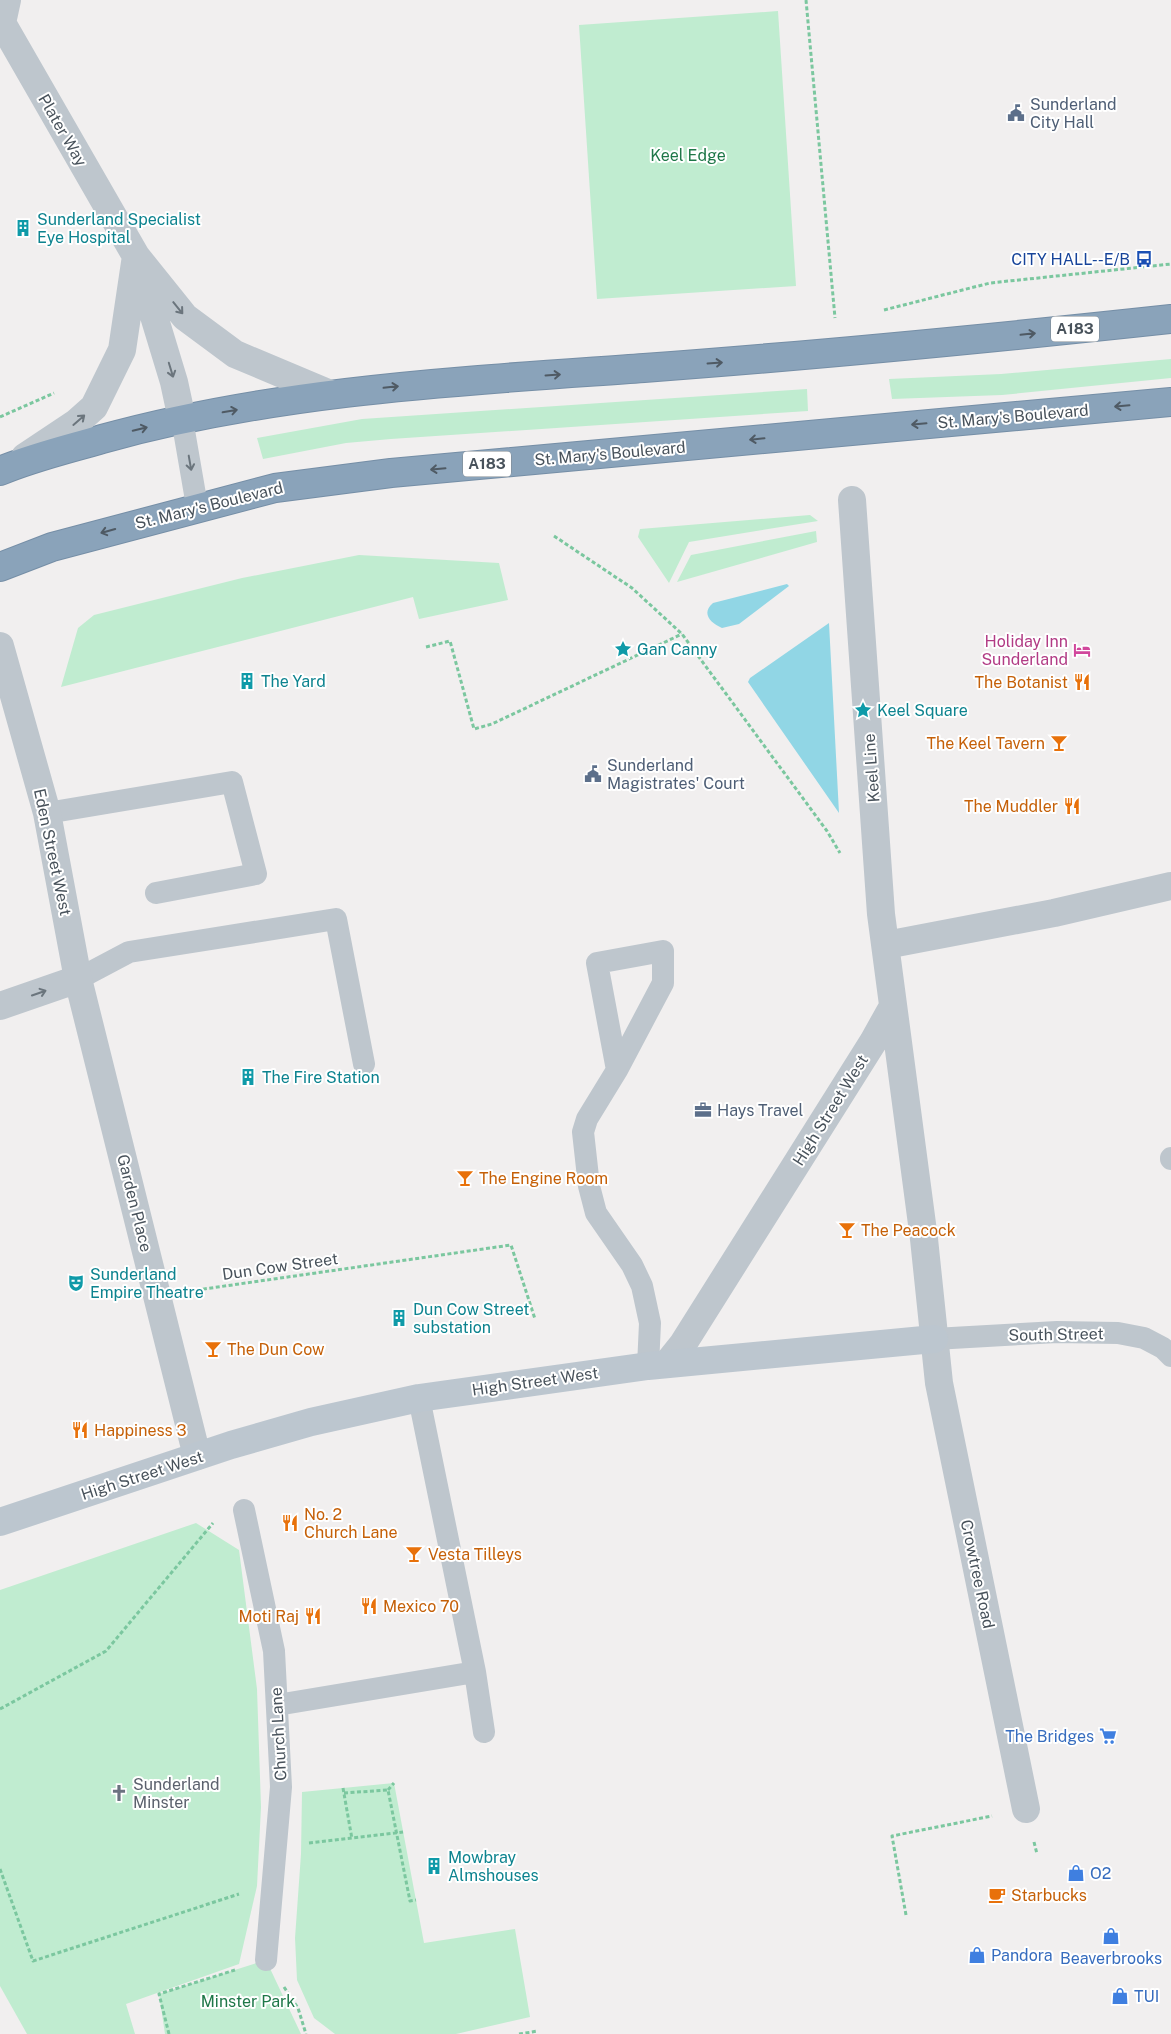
<svg xmlns="http://www.w3.org/2000/svg" width="1171" height="2034" font-family="'Public Sans',sans-serif">
<style>
.green{fill:#c0ecd0}
.water{fill:#91d6e5}
.lines{fill:none;stroke-linecap:round;stroke-linejoin:round}
.highway-casing{stroke:#758ea6;stroke-width:30}
.path{stroke:#7bc79f;stroke-width:3;stroke-dasharray:4 2.5;stroke-linecap:butt}
.lane{stroke:#bec6cd;stroke-width:22}
.street{stroke:#bec6cd;stroke-width:28}
.secondary{stroke:#bcc6cf;stroke-width:28}
.highway{stroke:#8aa3ba;stroke-width:28}
.oneway{stroke:#6b757d}
.oneway2{stroke:#4f5a64}
.labels{text-anchor:middle;stroke-width:4;stroke-linejoin:round;paint-order:stroke}
.shield{fill:#fff;stroke:#7f868c;stroke-width:1}
.shield-label{font-size:15px;font-weight:bold;fill:#48525b}
.service-label{font-size:16px;fill:#4e5e75;stroke:#fff;text-anchor:start}
.street-label{font-size:16px;fill:#48525b;stroke:#fff}
.park-label{font-size:16px;fill:#1e7748;stroke:#fff}
.culture-label{font-size:16px;fill:#0d838f;stroke:#fff;text-anchor:start}
.transit-label{font-size:16px;fill:#164399;stroke:#fff;text-anchor:end}
.hotel-label{font-size:16px;fill:#b23c85;stroke:#fff;text-anchor:end}
.food-label{font-size:16px;fill:#c56008;stroke:#fff;text-anchor:start}
.shop-label{font-size:16px;fill:#366cbe;stroke:#fff;text-anchor:start}
.worship-label{font-size:16px;fill:#5b616d;stroke:#fff;text-anchor:start}
</style>
<rect width="100%" height="100%" fill="#f1efef"/>
<path class="green" d="M778 11 796 286 597 299 579 25Z
M1171 359V378L1002 395 892 399 889 379 1001 374Z
M807 389 808 411 391 439 346 443 263 459 257 438 362 419Z
M810 515 818 521 689 542 669 583 638 537 640 529Z
M816 531 817 542 677 582 691 555Z
M359 555 499 563 508 600 419 619 413 597 61 687 78 628 94 615 242 578Z
M196 1523 239 1550 257 1689 261 1807 257 1886 239 1964 126 2004 135 2034H27L0 1986V1590Z
M394 1783 424 1943 515 1929 530 2017 456 2034H335L314 2018 297 1980 295 1938 301 1854 302 1792Z
M266 1960 301 2034H165L159 1994Z"/>
<path class="water" d="M787 584 789 586 739 624 722 628C710 623 701 613 713 603Z
M829 623 839 813 748 682 750 678Z"/>
<g class="lines">
<g class="highway-casing">
<path id="highway" d="M0 471C33 457 68 449 102 439 279 390 462 381 644 368 820 355 995 338 1171 319
M0 567 52 547 275 488 391 473 1171 402"/>
</g>
<path class="path" d="M806 0 835 318
M884 310 990 283 1171 264
M0 417 54 393
M554 536 632 588 682 634 827 831 840 853
M426 647 450 641 474 729 492 724 682 634
M190 1291 511 1245 535 1319
M0 1709 106 1651 213 1523
M343 1788 352 1839
M388 1790 394 1783
M344 1793 388 1790 410 1901 416 1900
M1034 1842 1037 1854
M309 1843 403 1832
M0 1869 33 1961 239 1894
M906 1915 892 1836 992 1816
M284 1987 298 2008 306 2034
M169 2034 159 1994 235 1970
M519 2034 538 2031"/>
<path class="lane" d="M182 419 197 506
M47 813 232 782 256 874 156 893
M78 979 129 952 336 919 364 1064
M617 1070 597 963 663 951V983L617 1070 587 1119 583 1132 589 1186 596 1213 632 1265 642 1286 650 1323 648 1366
M1171 1158V1159
M934 1339 1057 1332 1118 1333 1144 1338 1163 1348 1171 1356
M419 1398 475 1672
M244 1510 274 1651 281 1787 266 1960
M277 1705 475 1672 484 1732"/>
<path class="street" d="M7 0 2 23 136 256 185 317 235 354 330 394
M140 270 174 382 182 419
M25 457 76 423 94 407 122 350 136 256
M852 500 881 914 924 1239 939 1383 1026 1809
M0 646 47 813 78 979 197 1456
M886 945 1054 913 1171 886
M0 1006 78 979
M667 1364 683 1344 873 1042 892 1008"/>
<path class="secondary" d="M0 1522 231 1445 311 1422 419 1398 648 1366 934 1339"/>
<use href="#highway" class="highway"/>
</g>
<defs><path id="oneway-shaft" d="M-6 0H5M1.5-3L5.5 0L1.5 3" fill="none" stroke-width="1.6" stroke-linecap="round" stroke-linejoin="round" transform="scale(1.25)"/></defs>
<g class="oneway">
<use href="#oneway-shaft" transform="translate(178 308) rotate(51)"/>
<use href="#oneway-shaft" transform="translate(171 370) rotate(73)"/>
<use href="#oneway-shaft" transform="translate(79 420) rotate(-41)"/>
<use href="#oneway-shaft" transform="translate(190 463) rotate(80)"/>
<use href="#oneway-shaft" transform="translate(39 993) rotate(-19)"/>
</g>
<g class="oneway2">
<use href="#oneway-shaft" transform="translate(1028 334) rotate(-6)"/>
<use href="#oneway-shaft" transform="translate(715 363) rotate(-4)"/>
<use href="#oneway-shaft" transform="translate(553 375) rotate(-4)"/>
<use href="#oneway-shaft" transform="translate(391 387) rotate(-6)"/>
<use href="#oneway-shaft" transform="translate(1122 406) rotate(175)"/>
<use href="#oneway-shaft" transform="translate(230 411) rotate(-10)"/>
<use href="#oneway-shaft" transform="translate(919 424) rotate(175)"/>
<use href="#oneway-shaft" transform="translate(140 429) rotate(-14)"/>
<use href="#oneway-shaft" transform="translate(757 439) rotate(174)"/>
<use href="#oneway-shaft" transform="translate(438 469) rotate(175)"/>
<use href="#oneway-shaft" transform="translate(108 531) rotate(164)"/>
</g>
<defs>
<g id="civic-bare" transform="scale(1.35)"><path d="M-.6-6.5H3V-4.5H.6V-3L4-1V1h2V6H-6V1h2V-1L-.6-3ZM-1.2 2.5V6h2.4V2.5Z" fill="#5c6f8a" stroke="#fff" stroke-width="2.5" paint-order="stroke"/></g>
<g id="building-bare" transform="scale(1.35)"><path d="M-4-6H4V6H1V3H-1V6H-4ZM-2.5-4.3h1.7v1.8h-1.7ZM.8-4.3h1.7v1.8H.8ZM-2.5-1h1.7V.8h-1.7ZM.8-1h1.7V.8H.8Z" fill="#0f9aa8" stroke="#fff" stroke-width="2.5" paint-order="stroke"/></g>
<g id="bus-bare" transform="scale(1.35)"><path d="M-5-6H5V4H4V6H2V4H-2V6H-4V4H-5ZM-3.5-4V0h7V-4ZM-3.5 1.2v1.5H-2V1.2ZM2 1.2v1.5H3.5V1.2Z" fill="#1a4fb4" stroke="#fff" stroke-width="2.5" paint-order="stroke"/></g>
<g id="sight-bare" transform="scale(1.35)"><path d="M0-6L1.8-2.2L6-1.7L2.9 1.2L3.7 5.4L0 3.3L-3.7 5.4L-2.9 1.2L-6-1.7L-1.8-2.2Z" fill="#0f9aa8" stroke="#fff" stroke-width="2.5" paint-order="stroke"/></g>
<g id="hotel-bare" transform="scale(1.35)"><path d="M-6-4.5h1.5V1H6V5H4.5V3h-9V5H-6ZM-4 0a1.8 1.8 0 1 1 3.6 0ZM.5 0V-2.5h3Q6-2.5 6 0Z" fill="#d1479c" stroke="#fff" stroke-width="2.5" paint-order="stroke"/></g>
<g id="restaurant-bare" transform="scale(1.35)"><path d="M-5-6h1v4h1v-4h1v4h1v-4h1v5L-1.5 .5V6h-2V.5L-5-1ZM5-6V6H3V1.5H1.5Q1.5-4 5-6Z" fill="#e8710a" stroke="#fff" stroke-width="2.5" paint-order="stroke"/></g>
<g id="bar-bare" transform="scale(1.35)"><path d="M-6-5H6L.8 .8V4.5H3.5V6h-7V4.5H-.8V.8Z" fill="#e8710a" stroke="#fff" stroke-width="2.5" paint-order="stroke"/></g>
<g id="office-bare" transform="scale(1.35)"><path d="M-6-3h4V-5.5h4V-3h4V5H-6ZM-1-4.5V-3h2v-1.5ZM-6 0V1H6V0Z" fill="#5c6f8a" stroke="#fff" stroke-width="2.5" paint-order="stroke"/></g>
<g id="theatre-bare" transform="scale(1.35)"><path d="M-5-5.5Q0-4 5-5.5V0Q5 5 0 6Q-5 5-5 0ZM-3.3-2.5H-1v1.5H-3.3ZM1-2.5H3.3v1.5H1ZM-2.8 1Q0 5.5 2.8 1Z" fill="#0f9aa8" stroke="#fff" stroke-width="2.5" paint-order="stroke"/></g>
<g id="supermarket-bare" transform="scale(1.35)"><path d="M-6-5.5h2.5l.6 2H6L4.5 2H-2.5L-4.4-4H-6ZM-1.5 3.2a1.3 1.3 0 1 0 .1 0ZM3 3.2a1.3 1.3 0 1 0 .1 0Z" fill="#3f7fe0" stroke="#fff" stroke-width="2.5" paint-order="stroke"/></g>
<g id="church-bare" transform="scale(1.35)"><path d="M-1.2-6h2.4v3.5h3.3v2.4h-3.3V6h-2.4V-.1h-3.3v-2.4h3.3Z" fill="#6b7280" stroke="#fff" stroke-width="2.5" paint-order="stroke"/></g>
<g id="shop-bare" transform="scale(1.35)"><path d="M-5-2.5h2.3a2.7 3.5 0 0 1 5.4 0H5L5.5 6h-11ZM-1.5-2.5h3a1.5 2.3 0 0 0-3 0Z" fill="#3f7fe0" stroke="#fff" stroke-width="2.5" paint-order="stroke"/></g>
<g id="cafe-bare" transform="scale(1.35)"><path d="M-5.5-4.5H6V0H3Q3 3.5 0 3.5H-2.5Q-5.5 3.5-5.5 0ZM3-3.2v2h1.7v-2ZM-6 4.5H4V6H-6Z" fill="#e8710a" stroke="#fff" stroke-width="2.5" paint-order="stroke"/></g>
</defs>
<g fill-rule="evenodd">
<use href="#civic-bare" x="1016" y="113"/>
<use href="#building-bare" x="23" y="228"/>
<use href="#bus-bare" x="1144" y="259"/>
<use href="#sight-bare" x="623" y="649"/>
<use href="#hotel-bare" x="1082" y="650"/>
<use href="#building-bare" x="247" y="681"/>
<use href="#restaurant-bare" x="1082" y="682"/>
<use href="#sight-bare" x="863" y="710"/>
<use href="#bar-bare" x="1059" y="743"/>
<use href="#civic-bare" x="593" y="774"/>
<use href="#restaurant-bare" x="1072" y="806"/>
<use href="#building-bare" x="248" y="1077"/>
<use href="#office-bare" x="703" y="1110"/>
<use href="#bar-bare" x="465" y="1178"/>
<use href="#bar-bare" x="847" y="1230"/>
<use href="#theatre-bare" x="76" y="1283"/>
<use href="#building-bare" x="399" y="1318"/>
<use href="#bar-bare" x="213" y="1349"/>
<use href="#restaurant-bare" x="80" y="1430"/>
<use href="#restaurant-bare" x="290" y="1523"/>
<use href="#bar-bare" x="414" y="1554"/>
<use href="#restaurant-bare" x="369" y="1606"/>
<use href="#restaurant-bare" x="313" y="1616"/>
<use href="#supermarket-bare" x="1108" y="1736"/>
<use href="#church-bare" x="119" y="1793"/>
<use href="#building-bare" x="434" y="1866"/>
<use href="#shop-bare" x="1076" y="1873"/>
<use href="#cafe-bare" x="997" y="1895"/>
<use href="#shop-bare" x="1111" y="1936"/>
<use href="#shop-bare" x="977" y="1955"/>
<use href="#shop-bare" x="1120" y="1996"/>
</g>
<g class="labels">
<g class="shield">
<rect x="1051" y="316.5" width="48" height="25" rx="4"/>
<rect x="463" y="451.5" width="48" height="25" rx="4"/>
</g>
<g class="shield-label">
<text x="1075" y="334">A183</text>
<text x="487" y="469">A183</text>
</g>
<g class="service-label">
<text x="1030" y="110">Sunderland<tspan x="1030" dy="18">City Hall</tspan></text>
<text x="607" y="771">Sunderland<tspan x="607" dy="18">Magistrates' Court</tspan></text>
<text x="717" y="1116">Hays Travel</text>
</g>
<g class="street-label">
<text transform="translate(63 130) rotate(60)" y="6">Plater Way</text>
<text transform="translate(1013 416) rotate(-5)" y="6">St. Mary's Boulevard</text>
<text transform="translate(610 453) rotate(-5)" y="6">St. Mary's Boulevard</text>
<text transform="translate(209 505) rotate(-14)" y="6">St. Mary's Boulevard</text>
<text transform="translate(871 768) rotate(-94)" y="6">Keel Line</text>
<text transform="translate(53 852) rotate(78)" y="6">Eden Street West</text>
<text transform="translate(830 1110) rotate(-58)" y="6">High Street West</text>
<text transform="translate(135 1203) rotate(76)" y="6">Garden Place</text>
<text transform="translate(280 1266) rotate(-8)" y="6">Dun Cow Street</text>
<text transform="translate(1056 1334) rotate(-1)" y="6">South Street</text>
<text transform="translate(535 1381) rotate(-8)" y="6">High Street West</text>
<text transform="translate(142 1475) rotate(-18)" y="6">High Street West</text>
<text transform="translate(978 1574) rotate(78)" y="6">Crowtree Road</text>
<text transform="translate(278 1734) rotate(-93)" y="6">Church Lane</text>
</g>
<g class="park-label">
<text x="688" y="161">Keel Edge</text>
<text x="248" y="2007">Minster Park</text>
</g>
<g class="culture-label">
<text x="37" y="225">Sunderland Specialist<tspan x="37" dy="18">Eye Hospital</tspan></text>
<text x="637" y="655">Gan Canny</text>
<text x="261" y="687">The Yard</text>
<text x="877" y="716">Keel Square</text>
<text x="262" y="1083">The Fire Station</text>
<text x="90" y="1280">Sunderland<tspan x="90" dy="18">Empire Theatre</tspan></text>
<text x="413" y="1315">Dun Cow Street<tspan x="413" dy="18">substation</tspan></text>
<text x="448" y="1863">Mowbray<tspan x="448" dy="18">Almshouses</tspan></text>
</g>
<g class="transit-label">
<text x="1130" y="265">CITY HALL--E/B</text>
</g>
<g class="hotel-label">
<text x="1068" y="647">Holiday Inn<tspan x="1068" dy="18">Sunderland</tspan></text>
</g>
<g class="food-label">
<text x="1068" y="688" text-anchor="end">The Botanist</text>
<text x="1045" y="749" text-anchor="end">The Keel Tavern</text>
<text x="1058" y="812" text-anchor="end">The Muddler</text>
<text x="479" y="1184">The Engine Room</text>
<text x="861" y="1236">The Peacock</text>
<text x="227" y="1355">The Dun Cow</text>
<text x="94" y="1436">Happiness 3</text>
<text x="304" y="1520">No. 2<tspan x="304" dy="18">Church Lane</tspan></text>
<text x="428" y="1560">Vesta Tilleys</text>
<text x="383" y="1612">Mexico 70</text>
<text x="299" y="1622" text-anchor="end">Moti Raj</text>
<text x="1011" y="1901">Starbucks</text>
</g>
<g class="shop-label">
<text x="1094" y="1742" text-anchor="end">The Bridges</text>
<text x="1090" y="1879">O2</text>
<text x="991" y="1961">Pandora</text>
<text x="1111" y="1964" text-anchor="middle">Beaverbrooks</text>
<text x="1134" y="2002">TUI</text>
</g>
<g class="worship-label">
<text x="133" y="1790">Sunderland<tspan x="133" dy="18">Minster</tspan></text>
</g>
</g>
</svg>
